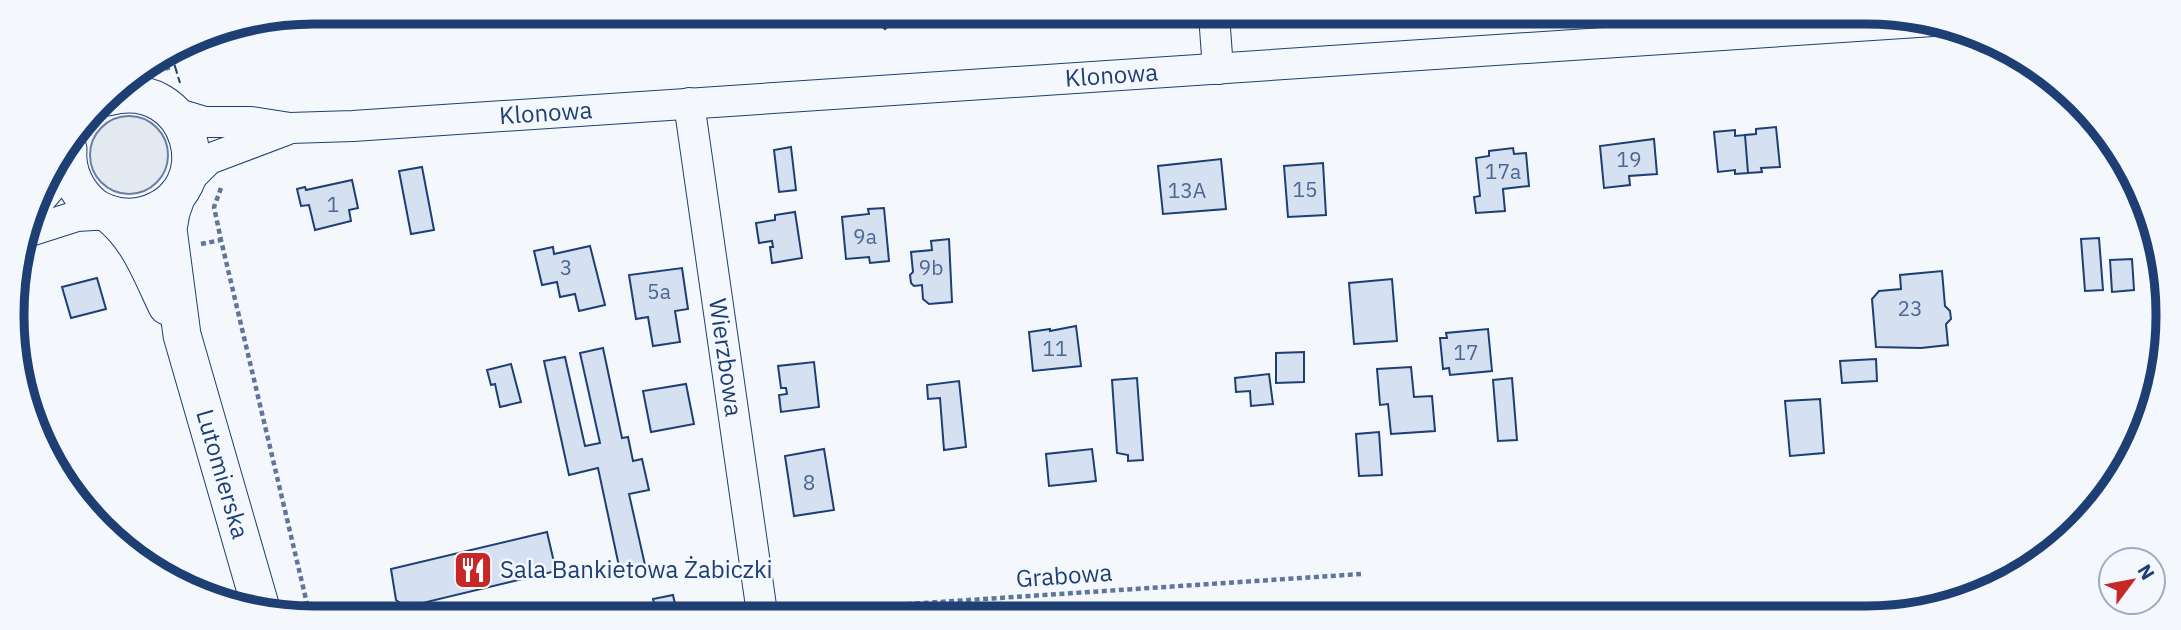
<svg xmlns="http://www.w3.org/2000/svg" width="2181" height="630" font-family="'IBM Plex Sans',sans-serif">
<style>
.green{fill:#e3e9f0;stroke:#687fa3;stroke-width:2}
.building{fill:#d5e0f0;stroke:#1d3f73;stroke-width:2}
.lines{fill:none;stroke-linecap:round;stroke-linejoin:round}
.minor-casing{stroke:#1d3f73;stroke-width:32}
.major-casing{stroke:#1d3f73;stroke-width:39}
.path{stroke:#5e769c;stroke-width:4.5;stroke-dasharray:5 3.5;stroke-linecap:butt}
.minor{stroke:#f4f7fb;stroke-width:30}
.major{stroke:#f4f7fb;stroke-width:37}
.fence{stroke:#1d3f73;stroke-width:2;stroke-dasharray:9 3.5;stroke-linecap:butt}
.labels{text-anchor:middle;stroke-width:5;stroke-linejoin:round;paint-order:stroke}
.number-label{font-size:21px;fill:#4b6792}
.street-label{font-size:24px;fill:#1d3f73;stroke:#f4f7fb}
.poi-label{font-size:24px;fill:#1d3f73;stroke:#f4f7fb;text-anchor:start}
.rim{fill:none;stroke:#1d3f73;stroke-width:9}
</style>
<rect width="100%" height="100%" fill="#f4f7fb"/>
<path class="green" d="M90 155a39 39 0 1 1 78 0a39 39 0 1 1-78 0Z"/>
<path class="building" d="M868 14H920V23L902 25V18L894 19 885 29Z
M1776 127 1780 167 1761 168 1762 172 1748 173 1745 135 1756 134V129Z
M1735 130V136L1745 135 1748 173 1735 174V170L1718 172 1714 132Z
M1654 139 1657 174 1629 176 1630 185 1604 188 1600 146Z
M791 147 796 190 779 192 774 150Z
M1513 148 1514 154 1526 153 1529 186 1503 189 1505 211 1476 213 1474 197 1480 196 1476 158 1489 156V151Z
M1221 159 1226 209 1163 214 1158 166Z
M1323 163 1326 215 1288 217 1284 166Z
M422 167 434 230 411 234 399 171Z
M352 180 358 208 349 210 351 221 315 230 309 205 301 206 297 189 305 187 306 190Z
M884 208 889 261 870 263 869 257 846 259 842 217 869 214 868 209Z
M795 212 802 258 772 263 770 247H773L772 241 759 243 756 223 775 220V215Z
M2099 238 2103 290 2085 291 2081 239Z
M949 239 952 302 929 304 923 299 922 285 914 286 911 283 910 275 913 272 911 252 932 250 931 241Z
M590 246 605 305 579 311 575 294 560 297 557 282 542 285 534 251 553 247 554 254Z
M2132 259 2134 290 2112 292 2110 260Z
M682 268 688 309 675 311 680 342 653 346 648 317 636 319 629 275Z
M1942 271 1945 306 1950 311 1951 319 1946 324 1948 345 1921 348 1876 347 1872 299 1879 291 1901 289 1900 275Z
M97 278 106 309 71 318 62 287Z
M1392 279 1397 341 1354 344 1349 283Z
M1076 326 1081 366 1033 371 1029 332 1050 329V331Z
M1488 329 1492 371 1450 375 1449 368 1443 369 1440 338H1447L1446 333Z
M603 348 622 438 628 437 633 461 642 459 649 490 629 494 645 565 620 571 598 468 569 475 544 361 565 357 585 446 600 443 580 353Z
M1304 352V382L1276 383V353Z
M1876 359 1877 381 1842 383 1840 361Z
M814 362 819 407 781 412 779 395 787 394 786 388H781L778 366Z
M511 364 521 402 500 407 495 384 491 385 487 370Z
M1411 367 1414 397 1432 396 1435 431 1391 434 1388 404 1380 405 1377 369Z
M1269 374 1273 404 1251 406 1250 391 1236 392 1235 378Z
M1137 378 1143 460 1128 461V455L1117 453 1112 380Z
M1512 378 1517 440 1498 441 1493 380Z
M959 381 966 447 944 450 940 398 928 399 927 385Z
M686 384 694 424 651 432 643 391Z
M1820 399 1824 453 1790 456 1785 401Z
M1379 432 1382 475 1359 476 1356 434Z
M824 449 834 510 794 516 785 456Z
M1092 449 1096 481 1049 486 1046 454Z
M547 532 556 571 406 607 396 600 391 569Z
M673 595 677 613H656L653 599Z"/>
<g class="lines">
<g class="minor-casing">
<g id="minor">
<path d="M1214 15 1218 69"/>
<path id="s1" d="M689 103 762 613"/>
<path id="s2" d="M175 113 205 122H251L290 128 353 126 1933 21"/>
<path d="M185 183 209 159 286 130"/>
<path d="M38 202 62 174 67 157"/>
<path d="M30 231 77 216 109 214"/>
</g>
</g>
<g class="major-casing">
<g id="major">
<path d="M68 149C66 171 76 192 93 206 107 216 128 220 145 215 225 192 192 74 108 97"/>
<path id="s3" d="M177 195 171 212 168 229 182 335 262 612"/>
<path d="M109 214C139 238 150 271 167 306"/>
</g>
</g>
<path class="path" d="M165 57 169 73
M221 188 214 207 221 240 309 612
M201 244 221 240
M788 612 1361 574"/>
<use href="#minor" class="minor"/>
<use href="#major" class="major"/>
<path class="fence" d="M171 53 180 83"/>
</g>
<defs>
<g id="restaurant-square" transform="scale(2.0125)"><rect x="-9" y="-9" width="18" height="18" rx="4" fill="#c62828" stroke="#f4f7fb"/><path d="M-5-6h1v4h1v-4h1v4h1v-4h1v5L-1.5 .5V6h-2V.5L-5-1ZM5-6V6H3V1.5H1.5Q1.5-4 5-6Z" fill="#fff"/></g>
</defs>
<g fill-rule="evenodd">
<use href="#restaurant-square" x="473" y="570"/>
</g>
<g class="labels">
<g class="number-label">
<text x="1629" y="167">19</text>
<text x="1503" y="179">17a</text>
<text x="1305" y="197">15</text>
<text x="1187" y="198">13A</text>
<text x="333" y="212">1</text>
<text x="865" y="244">9a</text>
<text x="566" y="275">3</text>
<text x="931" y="275">9b</text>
<text x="659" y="299">5a</text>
<text x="1910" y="316">23</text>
<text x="1055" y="356">11</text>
<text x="1466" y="360">17</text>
<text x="809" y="490">8</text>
</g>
<g class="street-label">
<text dy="8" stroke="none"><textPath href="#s2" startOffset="940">Klonowa</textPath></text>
<text dy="8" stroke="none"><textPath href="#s2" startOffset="373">Klonowa</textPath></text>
<text dy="8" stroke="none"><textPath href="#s1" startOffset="257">Wierzbowa</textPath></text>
<text dy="8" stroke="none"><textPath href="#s3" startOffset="287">Lutomierska</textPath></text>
<text transform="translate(1064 576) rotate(-4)" y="8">Grabowa</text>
</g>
<g class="poi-label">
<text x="500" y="578">Sala Bankietowa Żabiczki</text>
</g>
</g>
<path d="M0 0H2181V630H0ZM314 24H1866A290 290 0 0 1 2156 314V316A290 290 0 0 1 1866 606H314A290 290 0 0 1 24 316V314A290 290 0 0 1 314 24Z" fill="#f4f7fb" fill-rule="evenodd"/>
<path class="rim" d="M314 24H1866A290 290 0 0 1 2156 314V316A290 290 0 0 1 1866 606H314A290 290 0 0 1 24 316V314A290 290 0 0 1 314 24Z"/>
<g transform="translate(2132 581) rotate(58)"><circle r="33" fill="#f4f7fb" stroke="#9eadc5" stroke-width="2"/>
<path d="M0-5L12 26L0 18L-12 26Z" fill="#c62828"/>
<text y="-10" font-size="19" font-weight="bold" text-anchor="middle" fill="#1d3f73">N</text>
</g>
</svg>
